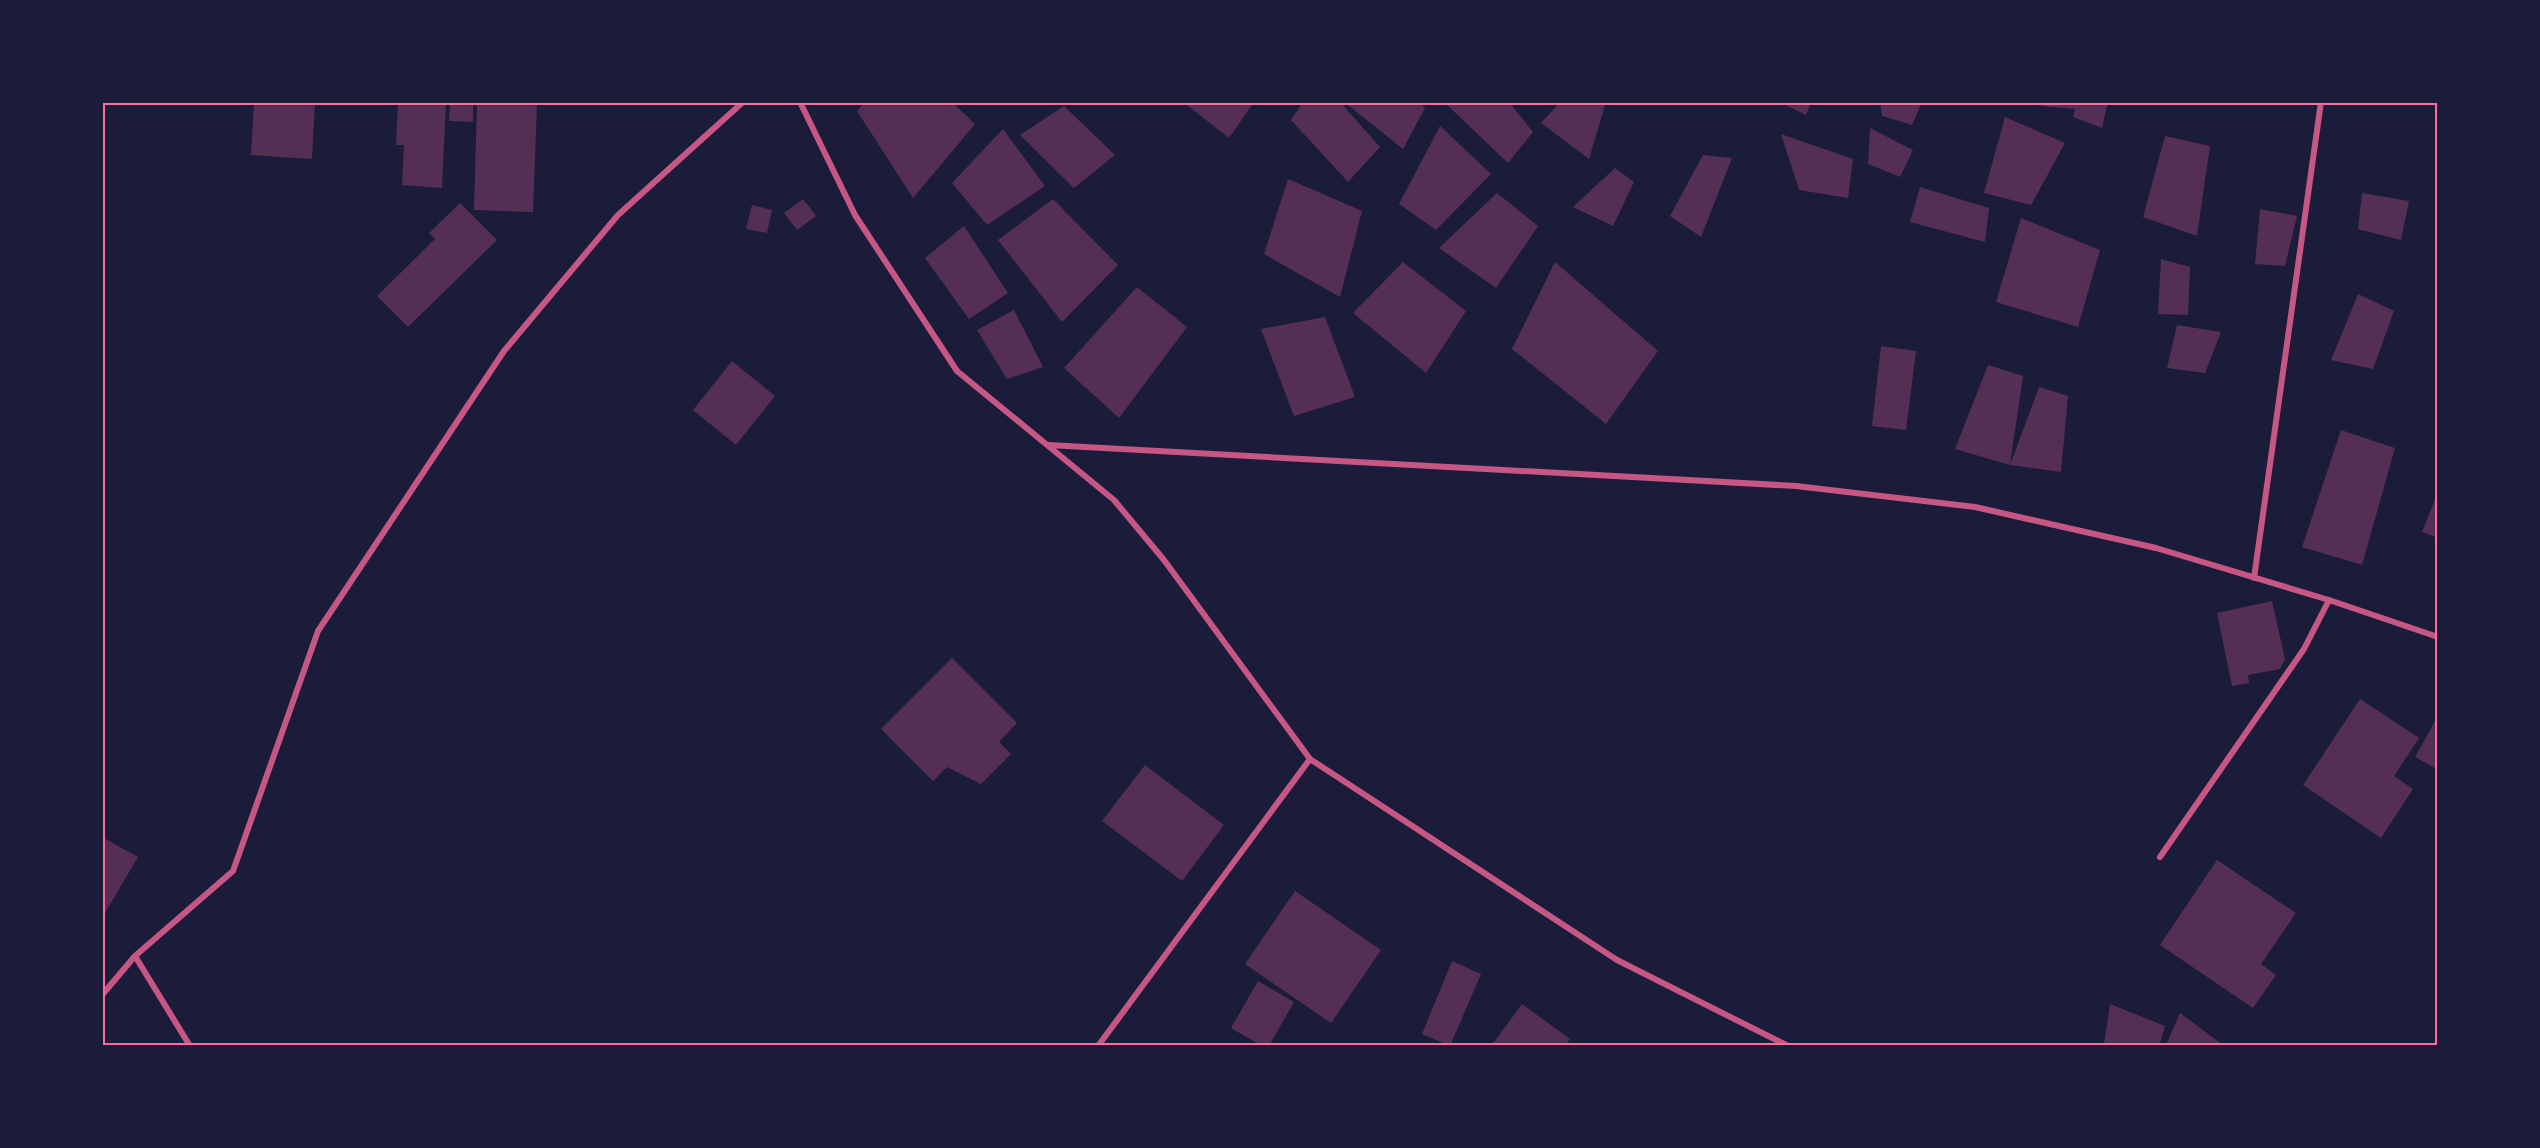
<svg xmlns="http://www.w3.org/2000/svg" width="2540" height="1148" font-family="'Work Sans',sans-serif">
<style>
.building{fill:#542f53}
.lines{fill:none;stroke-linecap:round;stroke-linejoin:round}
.minor{stroke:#c65784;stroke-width:6}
.neatline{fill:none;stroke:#ff6b9d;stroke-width:2}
</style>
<rect width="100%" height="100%" fill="#1b1b3a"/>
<path class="building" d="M254 102H315L312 159 251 155Z
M398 102H446L442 188 402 185 404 145H396Z
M450 102H473V122L449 121Z
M477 102H537L533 212 474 210Z
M865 102H952L975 124 913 198 857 111Z
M1183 102H1254L1229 138Z
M1303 102H1340L1380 147 1348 182 1291 120Z
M1344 102H1419L1425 108 1403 149Z
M1444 102H1509L1533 132 1508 163Z
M1560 102H1606L1589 159 1541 123Z
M1779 102H1811L1806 115Z
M1880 102H1922L1912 125 1882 116Z
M2043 102H2108L2102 128 2073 117 2075 109 2041 106Z
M1064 106 1115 155 1074 188 1020 135Z
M2005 117 2065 143 2031 205 1984 193Z
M1440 126 1491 174 1436 230 1399 204Z
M1870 128 1913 150 1900 177 1868 164Z
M1003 129 1045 186 987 225 952 183Z
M1781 134 1853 159 1848 198 1799 190Z
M2165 136 2210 146 2197 236 2143 217Z
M1703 155 1732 158 1701 237 1670 216Z
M1615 168 1634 182 1613 226 1573 207Z
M1288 179 1362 211 1340 297 1264 254Z
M1920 187 1989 208 1985 242 1910 222Z
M1497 193 1538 226 1496 288 1439 248Z
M2362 193 2409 201 2401 240 2358 229Z
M803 199 816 216 797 230 784 213Z
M1053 199 1118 265 1062 322 998 240Z
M460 203 497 240 408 327 377 296 435 239 429 233Z
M752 205 772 210 767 233 746 229Z
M2260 209 2297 216 2285 266 2255 264Z
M2021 218 2100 250 2078 327 1996 302Z
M964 226 1008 293 969 319 925 258Z
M2161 259 2190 267 2188 315 2158 314Z
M1403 262 1466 311 1426 373 1353 313Z
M1555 262 1658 351 1606 424 1512 349Z
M1137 287 1187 327 1119 418 1064 368Z
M2358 294 2394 311 2373 369 2331 360Z
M1014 310 1043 367 1007 379 977 330Z
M1325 317 1355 397 1294 416 1261 329Z
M2177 325 2221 332 2205 373 2167 368Z
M1881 346 1916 351 1906 430 1872 426Z
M732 361 775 396 736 445 693 410Z
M1988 365 2023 376 2010 465 1955 449Z
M2039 387 2068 396 2061 472 2010 465Z
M2341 430 2395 448 2362 565 2302 547Z
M2438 492V538L2422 532Z
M2272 601 2285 659 2280 669 2248 675 2249 683 2232 686 2217 613Z
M952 658 1017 723 999 742 1011 754 981 784 947 767 933 781 881 729Z
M2360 699 2419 738 2394 776 2413 789 2381 838 2303 785Z
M2438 716V770L2415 757Z
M1145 765 1224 825 1182 881 1102 821Z
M102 837 138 857 102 918Z
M2217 860 2296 913 2261 964 2276 975 2253 1008 2160 945Z
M1295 891 1381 950 1331 1023 1245 964Z
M1452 961 1481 974 1450 1046 1422 1034Z
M1258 981 1294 1002 1269 1046H1262L1231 1028Z
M1522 1004 1570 1039 1565 1046H1491Z
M2110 1004 2165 1026 2159 1046 2104 1044Z
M2180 1013 2223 1045 2222 1046H2173L2167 1043Z"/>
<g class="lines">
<path class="minor" d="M800 102 855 215 957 371 1114 500 1164 560 1310 759 1617 960 1788 1046
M1049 445 1796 486 1975 507 2156 548 2329 600 2438 637
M2254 578 2321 102
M2160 857 2304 649 2329 600
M135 956 190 1046
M102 995 135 956 233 871 318 631 504 351 618 215 743 102
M1098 1046 1310 759"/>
</g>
<rect width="2540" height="1148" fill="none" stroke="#1b1b3a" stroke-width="207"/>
<rect x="104" y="104" width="2332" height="940" class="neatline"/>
</svg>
